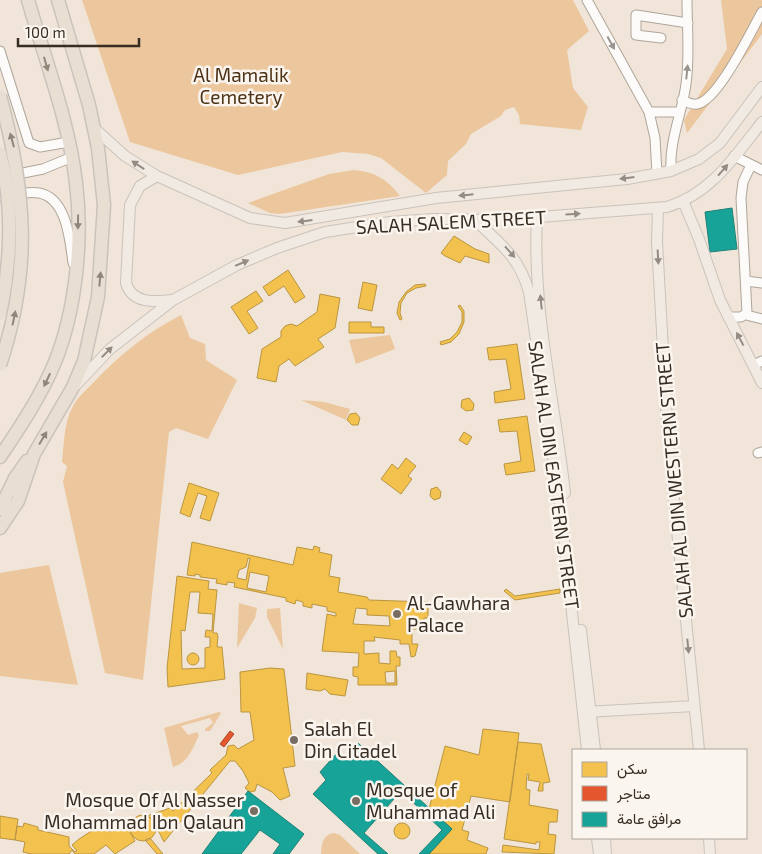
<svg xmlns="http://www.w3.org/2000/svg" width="762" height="854" font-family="'Exo 2',Vazirmatn,sans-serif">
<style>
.green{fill:#ecc69d}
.homes{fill:#f2c14e;stroke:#ba9541;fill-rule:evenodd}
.shops{fill:#e4572e;stroke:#b04a2a}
.public{fill:#17a398;stroke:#218075}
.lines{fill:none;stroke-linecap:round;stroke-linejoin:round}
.minor-casing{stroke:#afa59a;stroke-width:11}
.major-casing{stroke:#cac3bc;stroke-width:12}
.highway-casing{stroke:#cac3bc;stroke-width:15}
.minor{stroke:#fdfbf9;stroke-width:9}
.major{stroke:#f1eae2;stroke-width:10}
.highway{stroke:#e9ded2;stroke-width:12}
.highway-bridge-casing{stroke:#cac3bc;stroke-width:15;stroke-linecap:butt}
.highway-bridge{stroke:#e9ded2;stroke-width:12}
.oneway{fill:#9a948e}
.oneway2{fill:#90867a}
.oneway3{fill:#948c82}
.poi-dot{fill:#786d62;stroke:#fbf5ef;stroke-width:2}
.labels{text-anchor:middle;stroke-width:5;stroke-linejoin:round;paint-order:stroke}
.park-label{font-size:19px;fill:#4d3316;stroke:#fbf5ef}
.street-label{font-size:19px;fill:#372d22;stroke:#fbf5ef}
.poi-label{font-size:19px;fill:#372d22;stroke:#fbf5ef;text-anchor:start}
</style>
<rect width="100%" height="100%" fill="#f0e5d8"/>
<path class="green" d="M82 0H573L589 31 567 50 573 88 588 107 581 130 520 124 519 115 514 107 505 110 501 116 471 134 466 144 448 161 447 175 426 193 381 158 368 154 342 152 238 175 130 142Z
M721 0H762V34L687 133 684 120 727 49Z
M354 170C375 172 387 179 400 196L279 214 270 213 248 203 329 174Z
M181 315 190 338 205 344 206 360 237 380 208 439 176 428 169 432 143 680 105 673 63 482 67 466 62 462C64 444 64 422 73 406 78 397 86 390 93 383 119 355 148 332 181 315Z
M390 335 395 349 356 364 349 340Z
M301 400 324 402 350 409 346 420Z
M49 565 78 685 0 676V573Z
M239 603 257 608 255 618 237 648Z
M280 608 283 649 267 617V609Z
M219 712 221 713 210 731H205V729L213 723 210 718 181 726 188 735 197 732 199 735C193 748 188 763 173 767L164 728Z
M334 833 340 835 360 854H321C322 844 322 835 334 833Z"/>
<path class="homes" d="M454 236 475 249 489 254V263L465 256 460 263 445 256 441 253Z
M288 270 305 297 295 303 284 286 269 296 263 287Z
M363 282 377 285 372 311 358 308Z
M425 284 426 286 416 288 407 293 401 303 400 313 402 319 400 320 397 313 399 302 406 292 415 285Z
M256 291 263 301 247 311 258 328 249 334 231 307Z
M320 294 340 298 335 328 318 339 324 347 295 366 289 359 279 366 276 382 257 378 262 349 281 337V331L285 326 291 324 297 326 317 312Z
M460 305 464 311V322L459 334 451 342 441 345 440 342 450 339 457 332 462 322V312L458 306Z
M349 322H371V327H384V333H349Z
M517 344 525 399 495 403 494 392 511 389 506 359 489 360 487 348Z
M469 398 474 404 473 410 466 411 461 407 462 400Z
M356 413 360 418 358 425H352L347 420 350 414Z
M527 416 535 471 506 475 504 464 521 461 517 431 500 432 498 420Z
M464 432 472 437 467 445 459 440Z
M406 458 416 466 408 476 412 479 401 494 381 479 392 464 398 469Z
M189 483 219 493 210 521 200 518 207 496 198 493 190 517 180 513Z
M437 487 441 492 440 498 434 500 430 496 431 489Z
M192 542 293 565 297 547 313 550 314 546 320 548 319 552 332 555 329 576 340 578 338 592 367 597 369 600 428 602V618H424V629H412V644H418L415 656 411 657 409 644H400V640L374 637 375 641H364V654L379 653V663L390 664V651H396L397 657H400V666H396L397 685H358V677L353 676V667H358L359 653 322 651 327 614 336 616V613L327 611V607L312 604V608L303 606V602L296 600 295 604 286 601V598L234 587 235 583 227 582V585L216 583 217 579 200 577V575L195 574V576L187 575ZM248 558H250L246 580 237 578 239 570 246 567ZM250 572 269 576 266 592 247 588ZM356 608 367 609V615L389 616 390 626 353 624ZM395 671V683H386L385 672Z
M177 576 209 581 208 589 217 590 213 633H217L218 637 217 647H222L225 679 168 687 167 668ZM190 592H200L198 613 213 614 212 631 206 630 205 637H210V647L205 648V668L182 669 181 630 185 631Z
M506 589 515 596 560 589V593L515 600 504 591Z
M187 659a6 6 0 1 1 12 0a6 6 0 1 1-12 0Z
M270 668 284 669 295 766 283 768 290 796 280 800 272 792 257 784 255 791 250 792 245 788 249 783 243 771 235 761H230L164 842 153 820 147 816 170 808 173 811 212 773 210 770 226 755 228 746 234 745 238 749 254 740 250 712H241L240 672Z
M307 673 348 680 345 696 330 694 325 689 320 691 306 689Z
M483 729 519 733 510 802 471 796 462 830 469 832 467 840 488 848 486 854H429L452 829 429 809 445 746 479 755Z
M518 742 541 744 550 782 543 783V791H538L540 782 528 780 529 774H527L526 789 530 790 529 805 558 810 557 822H549L548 834 556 835 554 854 502 852 503 845 539 850 540 842H536V844L504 839Z
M130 828a13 13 0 1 1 26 0a13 13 0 1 1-26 0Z
M0 816 18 819 15 840 0 838Z
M24 823 38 827V830L69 837V846L75 852 77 851 72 845 79 839 96 828 98 831 107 825 109 832 130 824V832L135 841 115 854 106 845 94 854H75L72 850 69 854H31L23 852 25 842 15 840 17 826 23 827Z
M394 831a8 8 0 1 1 16 0a8 8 0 1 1-16 0Z
M150 838 163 854H157L145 840Z"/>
<path class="shops" d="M230 731 234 734 224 747 220 744Z"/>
<path class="public" d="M732 208 737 249 710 252 705 212Z
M358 743 452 829 429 854H419L442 830 401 791 364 833 388 854H378L313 794 326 780 320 772 337 753 345 758Z
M248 791 304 834 289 854H273L280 844 260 830 241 854H202Z"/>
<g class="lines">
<g class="minor-casing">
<path id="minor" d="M587 0 649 112 655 138 657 174
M661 38 636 35V15L688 23
M0 51 29 143 40 147 69 142
M682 100C687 102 692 105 697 104 718 101 751 31 762 12
M649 112H680
M734 156 762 170
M671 171C669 140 682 114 686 84 690 56 687 28 687 0
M13 175 43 169 72 157
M0 196C12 195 27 191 39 193 67 198 70 241 73 263
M746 281 762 283
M746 315 762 319
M728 317H741L747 313 741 198 743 182 751 165
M754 365 762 361
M758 453 762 452"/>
</g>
<g class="major-casing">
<path id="major" d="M95 129 125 156 157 176 250 218 285 223 436 198 627 179 671 171 699 159 720 143 762 87
M157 176 140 186 130 205 126 283C132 304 155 302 172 300
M683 201 699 239 720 300 762 383
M658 209 657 242 668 440 699 750
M537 217C532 309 555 402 565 493
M474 219C500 244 519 256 529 292L561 512 587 750
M76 385 110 349 173 300 237 265 277 248 325 232 390 222 434 219 501 220 667 207C711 194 735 156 762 122
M581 630 595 750
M585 712 694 706
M597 838 599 854
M605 838 606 854
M709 838 710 854"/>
</g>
<g class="highway-casing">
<path id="highway" d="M0 457C20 427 41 396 55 362 76 310 83 239 76 183 69 121 45 60 28 0
M0 509 15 478 27 461
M0 528 18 501 34 454 73 387 84 361 98 297 104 205 98 148 89 105 58 0"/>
</g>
<use href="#minor" class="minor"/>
<use href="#major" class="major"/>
<use href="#highway" class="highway"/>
<g class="highway-bridge-casing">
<path id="highway-bridge" d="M0 96C26 192 32 269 0 365
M0 153C13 205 11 262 0 314"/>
</g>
<use href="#highway-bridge" class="highway-bridge"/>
</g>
<defs><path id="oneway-solid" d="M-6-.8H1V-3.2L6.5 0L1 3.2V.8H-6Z" transform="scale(1.25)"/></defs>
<g class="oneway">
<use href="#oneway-solid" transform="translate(611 43) rotate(61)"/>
<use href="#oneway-solid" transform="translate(687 72) rotate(-84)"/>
</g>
<g class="oneway2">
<use href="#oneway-solid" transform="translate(46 64) rotate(74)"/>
<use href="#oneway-solid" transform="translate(12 140) rotate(-105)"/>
<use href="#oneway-solid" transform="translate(78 222) rotate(91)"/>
<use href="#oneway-solid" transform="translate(100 279) rotate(-85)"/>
<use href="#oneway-solid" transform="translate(14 318) rotate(-78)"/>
<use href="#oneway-solid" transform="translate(47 380) rotate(115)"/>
<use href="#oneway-solid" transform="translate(43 438) rotate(-59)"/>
</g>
<g class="oneway3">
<use href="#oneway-solid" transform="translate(138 165) rotate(-147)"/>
<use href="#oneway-solid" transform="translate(723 170) rotate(-49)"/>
<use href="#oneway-solid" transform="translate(627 178) rotate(173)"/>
<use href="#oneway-solid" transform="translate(466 195) rotate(174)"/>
<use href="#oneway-solid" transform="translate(573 214) rotate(-4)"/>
<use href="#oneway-solid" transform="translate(305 221) rotate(173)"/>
<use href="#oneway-solid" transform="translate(510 252) rotate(48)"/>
<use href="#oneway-solid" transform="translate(658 257) rotate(87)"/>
<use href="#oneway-solid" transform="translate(242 263) rotate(-23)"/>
<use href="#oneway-solid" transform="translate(541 302) rotate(-96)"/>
<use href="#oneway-solid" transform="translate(740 339) rotate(-118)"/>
<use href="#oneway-solid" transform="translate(107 352) rotate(-45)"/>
<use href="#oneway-solid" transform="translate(688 646) rotate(84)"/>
</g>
<g class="poi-dot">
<circle cx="397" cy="614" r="5"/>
<circle cx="294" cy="740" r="5"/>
<circle cx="356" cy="801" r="5"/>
<circle cx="254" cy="811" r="5"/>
</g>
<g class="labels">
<g class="park-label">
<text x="241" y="82">Al Mamalik<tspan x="241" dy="22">Cemetery</tspan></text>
</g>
<g class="street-label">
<text transform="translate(451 222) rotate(-3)" y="7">SALAH SALEM STREET</text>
<text transform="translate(554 475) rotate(82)" y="7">SALAH AL DIN EASTERN STREET</text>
<text transform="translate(674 480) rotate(-95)" y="7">SALAH AL DIN WESTERN STREET</text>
</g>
<g class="poi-label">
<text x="407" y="610">Al-Gawhara<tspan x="407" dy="22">Palace</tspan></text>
<text x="304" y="736">Salah El<tspan x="304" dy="22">Din Citadel</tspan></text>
<text x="366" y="797">Mosque of<tspan x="366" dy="22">Muhammad Ali</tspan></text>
<text x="244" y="807" text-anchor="end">Mosque Of Al Nasser<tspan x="244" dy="22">Mohammad Ibn Qalaun</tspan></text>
</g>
</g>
<rect x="572" y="749" width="175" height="90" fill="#fbf5ef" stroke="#ada59d"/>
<rect x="582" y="762" width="25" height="15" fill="#f2c14e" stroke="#ada59d"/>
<text x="617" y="774" font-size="15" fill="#372d22">سكن</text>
<rect x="582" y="786" width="25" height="15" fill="#e4572e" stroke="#ada59d"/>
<text x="617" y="799" font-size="15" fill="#372d22">متاجر</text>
<rect x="582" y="812" width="25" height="15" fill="#17a398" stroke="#ada59d"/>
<text x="617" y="824" font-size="15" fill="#372d22">مرافق عامة</text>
<path d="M18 38v8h121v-8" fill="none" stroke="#372d22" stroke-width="2.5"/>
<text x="25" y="38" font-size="15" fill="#372d22" stroke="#fbf5ef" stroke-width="4" paint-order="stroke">100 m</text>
</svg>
